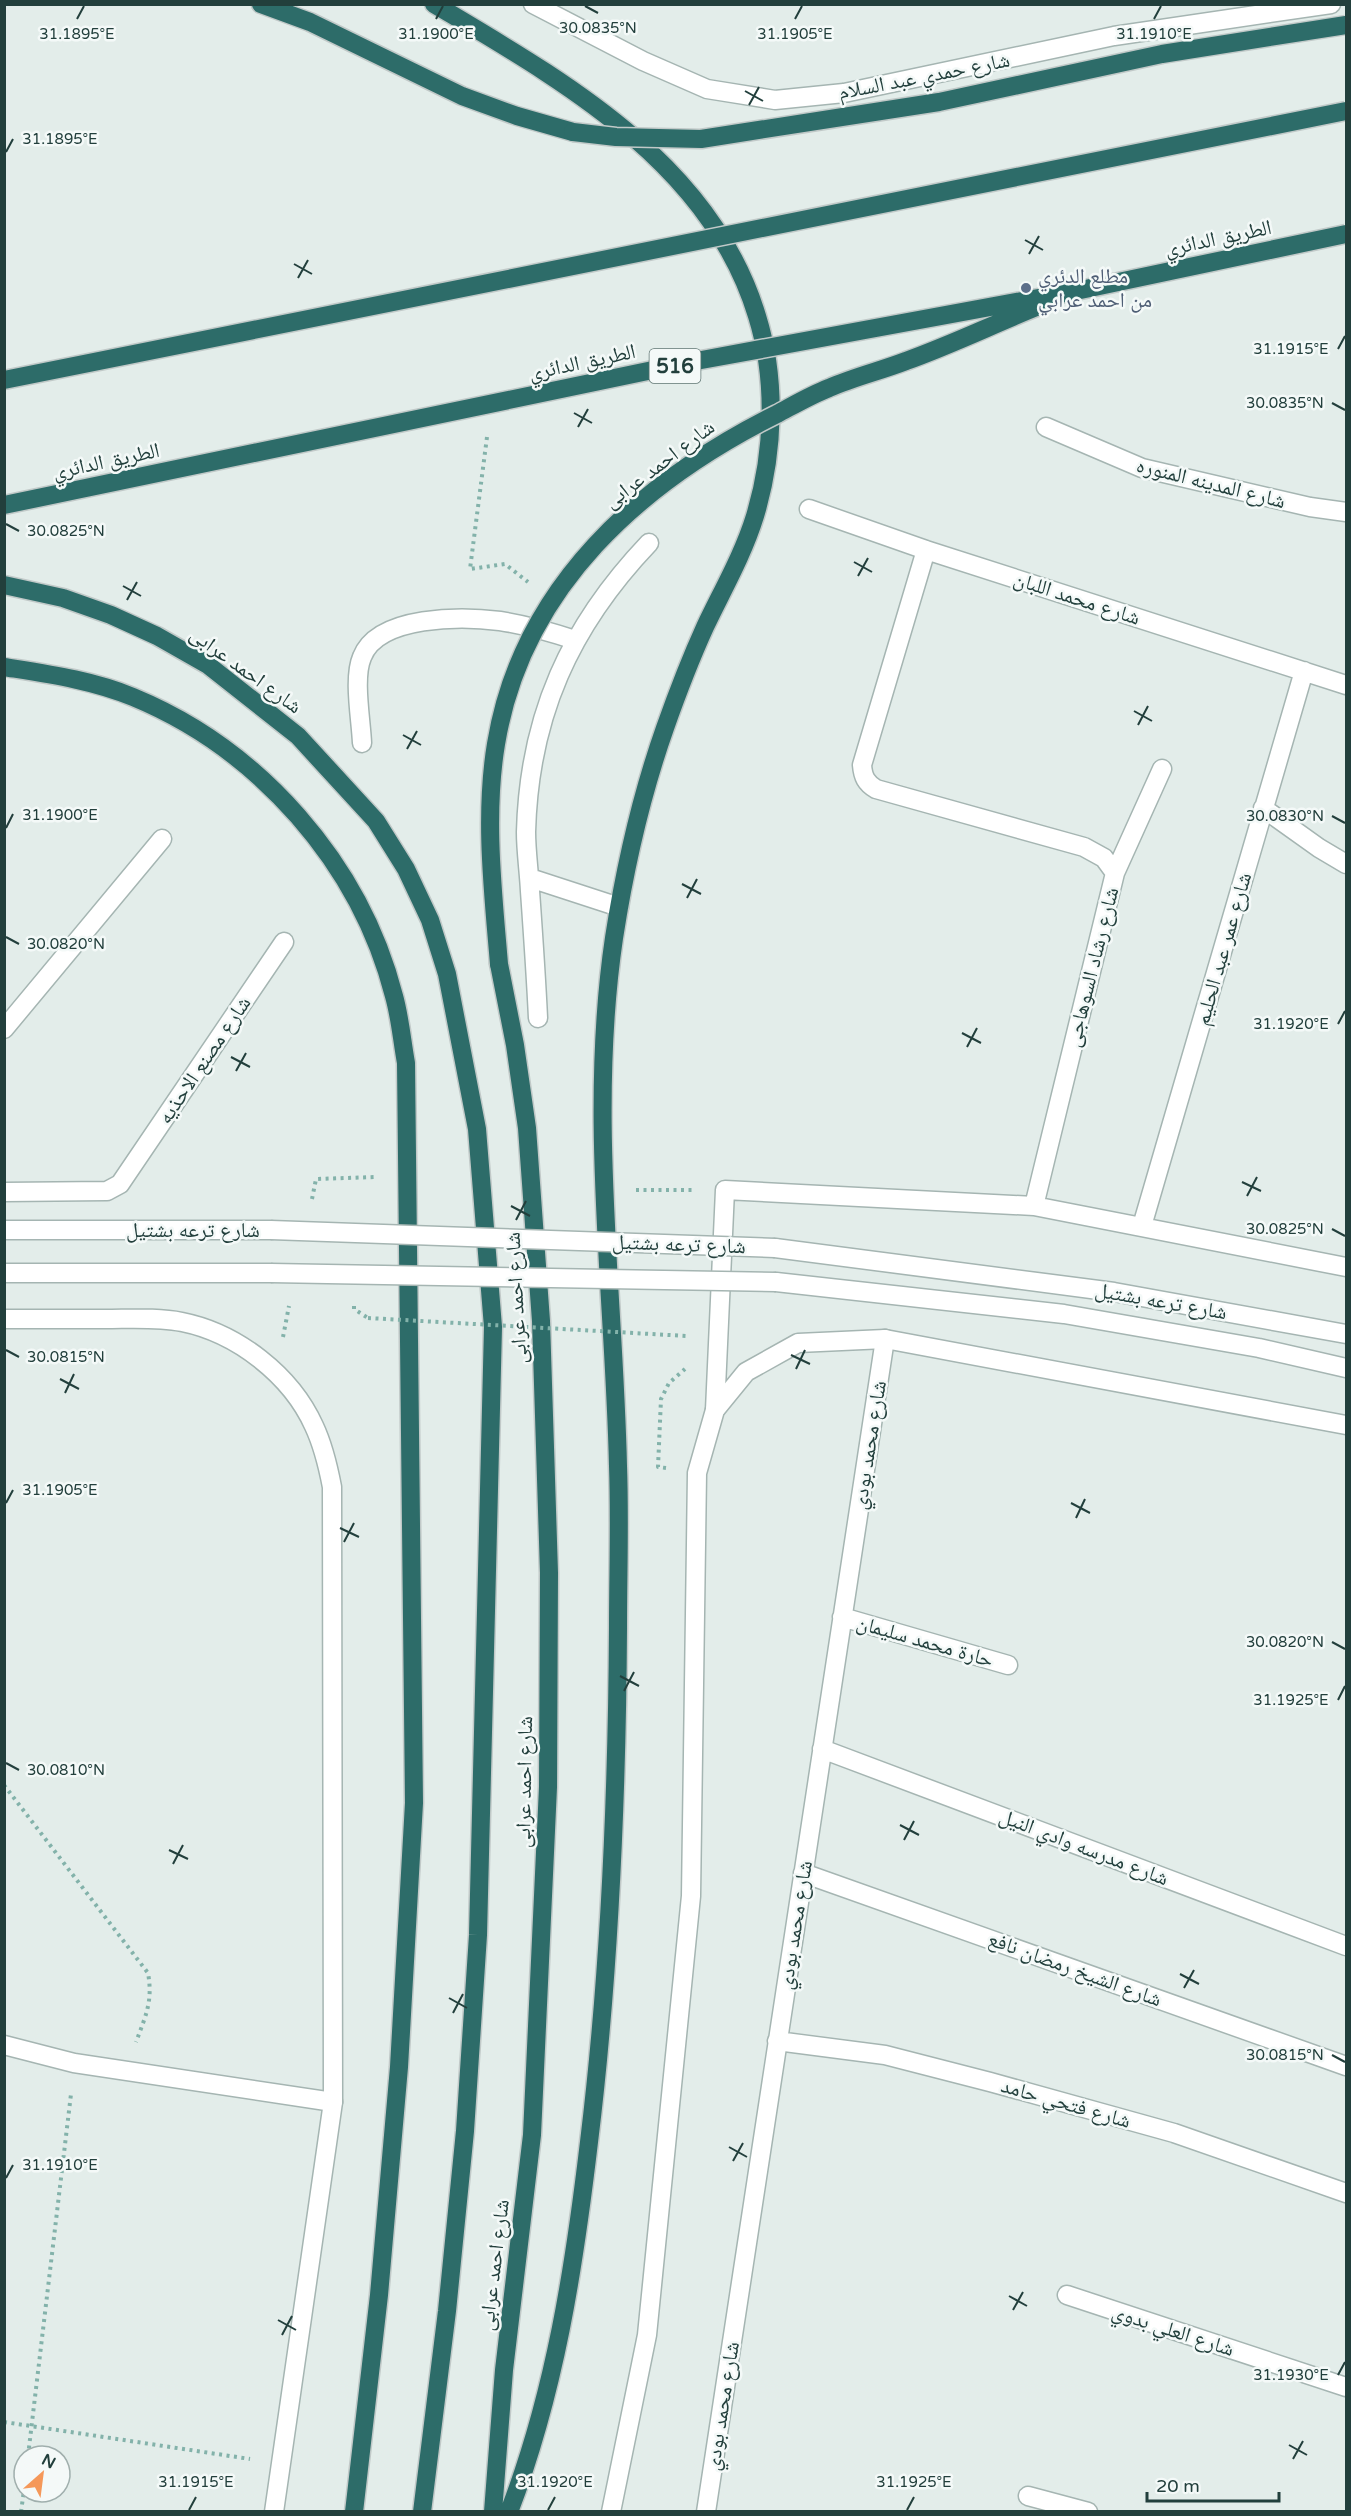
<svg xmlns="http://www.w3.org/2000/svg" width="1351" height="2516" font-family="'Varela Round','Noto Naskh Arabic',sans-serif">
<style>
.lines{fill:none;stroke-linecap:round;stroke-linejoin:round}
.service-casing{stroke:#a5b5b2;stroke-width:21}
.minor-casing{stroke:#a5b5b2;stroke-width:21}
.tertiary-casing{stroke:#a5b5b2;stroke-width:21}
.motorway-casing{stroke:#c1c9c8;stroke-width:21}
.path{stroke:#83b2aa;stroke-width:4;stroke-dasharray:3 4.5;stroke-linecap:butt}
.service{stroke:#fff;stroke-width:18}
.minor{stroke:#fff;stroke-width:18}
.tertiary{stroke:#fff;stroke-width:18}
.motorway{stroke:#2d6c69;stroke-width:18}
.tertiary-bridge-casing{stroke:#a5b5b2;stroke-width:21;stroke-linecap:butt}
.motorway-bridge-casing{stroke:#c1c9c8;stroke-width:21;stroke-linecap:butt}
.path-bridge{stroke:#83b2aa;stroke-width:4;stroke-dasharray:3 4.5;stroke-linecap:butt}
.tertiary-bridge{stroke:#fff;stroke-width:18}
.motorway-bridge{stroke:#2d6c69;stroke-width:18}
.ticks{fill:none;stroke:#223f3c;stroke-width:2}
.service-dot{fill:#5c6f8a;stroke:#f4f9f8;stroke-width:2}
.labels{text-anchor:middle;stroke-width:5;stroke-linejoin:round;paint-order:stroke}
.shield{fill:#f4f9f8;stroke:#617774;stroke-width:1.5}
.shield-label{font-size:20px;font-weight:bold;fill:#223f3c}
.street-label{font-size:21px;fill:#223f3c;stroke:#f4f9f8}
.service-label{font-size:21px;fill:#4e5e75;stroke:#f4f9f8;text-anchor:start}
.ticks-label{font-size:15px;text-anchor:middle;fill:#223f3c;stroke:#f4f9f8;stroke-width:5;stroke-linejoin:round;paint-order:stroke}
</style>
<rect width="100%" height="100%" fill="#e3edea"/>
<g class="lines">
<g class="service-casing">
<path id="service" d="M362 743C361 719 353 678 362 657 378 615 463 616 500 621 526 625 551 632 575 640
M530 878 619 907
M538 1018C536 975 533 933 530 891 529 871 526 851 526 832 529 716 570 626 649 543"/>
</g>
<g class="minor-casing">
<path id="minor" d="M1046 427 1142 468 1310 507 1346 512
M809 509 926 550 1346 685
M926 550 862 765C863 777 866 783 876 789L1084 847 1104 858 1115 873 1034 1206
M1263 808 1319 848 1346 864
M1115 873 1162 769
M4 1029 162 839
M4 1192 107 1191 120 1184 284 942
M1142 1226 1304 671
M715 1410 725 1190 1034 1206 1346 1267
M842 1617 1008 1665
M822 1749 1346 1946
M803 1873 1346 2066
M777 2041 885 2055 990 2082 1174 2133 1346 2193
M4 2045 74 2063 333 2102
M1067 2295 1346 2387
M1028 2496 1088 2512
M706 2512 885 1339"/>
</g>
<g class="tertiary-casing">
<path id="tertiary" d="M533 4 643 61 707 89 775 100 844 93 1114 36 1331 4
M4 1230H271
M775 1248 1114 1292 1346 1334
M4 1273H271
M776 1282 1064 1314 1259 1348 1346 1368
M4 1319C38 1319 71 1319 105 1319 130 1319 157 1317 182 1322 237 1333 291 1375 314 1426 323 1445 328 1466 332 1487L333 2102 274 2512
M611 2512 647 2335 691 1896 697 1473 715 1410 746 1372 798 1343 885 1339 1346 1425"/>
</g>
<g class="motorway-casing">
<path id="motorway" d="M261 4 310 22 462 96 517 116 573 132
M434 4C563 81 711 163 757 316 777 380 774 453 755 516 743 555 722 591 705 627 690 660 677 694 665 728 641 796 625 867 614 938 588 1113 614 1291 618 1466 620 1520 618 1574 618 1628 617 1800 610 1971 589 2142 574 2269 555 2392 509 2512
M4 585 63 598 111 615 157 636 208 665 298 736 376 821 406 869 430 920 447 974 477 1129 493 1327 478 1935 465 2131 447 2311 422 2512
M4 667C48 674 92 680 133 697 259 749 360 863 394 996 400 1017 402 1041 406 1063L414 1803 399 2067 379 2295 354 2512
M493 2512 504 2370 532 2135 548 1787 549 1573 541 1321 527 1128 515 1045 499 964"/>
</g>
<path class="path" d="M487 437 470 569 505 564 528 582
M636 1190H695
M312 1199 316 1179 376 1177
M354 1306V1309L368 1318
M283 1337 289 1306
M666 1468 658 1467 661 1399 669 1383 685 1369
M4 1785 148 1973C153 2001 146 2015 136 2042
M4 2422 250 2459
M28 2456 71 2094
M21 2512 24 2490"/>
<use href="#service" class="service"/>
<use href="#minor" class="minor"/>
<use href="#tertiary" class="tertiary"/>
<use href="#motorway" class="motorway"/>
<g class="tertiary-bridge-casing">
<path id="tertiary-bridge" d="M271 1230 775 1248
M271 1273 776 1282"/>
</g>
<g class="motorway-bridge-casing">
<path id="motorway-bridge" d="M573 132 616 137 701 139 939 102 1162 54 1346 25
M4 380 1346 111
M4 505 696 361 1071 292 1346 234
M499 964C493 892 484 816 496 744 522 586 641 482 777 414 794 405 811 395 829 388 854 377 880 371 906 361 951 345 994 324 1039 306"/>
</g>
<path class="path-bridge" d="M368 1318 687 1336"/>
<use href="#tertiary-bridge" class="tertiary-bridge"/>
<use href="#motorway-bridge" class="motorway-bridge"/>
</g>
<path class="ticks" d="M585 6 598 13M77 19 84 6M436 19 443 6M795 19 802 6M1154 19 1161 6M745 91 763 101M749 105 759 87M6 152 13 139M1025 240 1043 250M1029 254 1039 236M294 264 312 274M298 278 308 260M1338 349 1345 336M1332 403 1345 410M574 413 592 423M578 427 588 409M6 524 19 531M854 562 872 572M858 576 868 558M123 586 141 596M127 600 137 582M1134 711 1152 721M1138 725 1148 706M403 735 421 745M407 749 417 731M1332 816 1345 823M6 828 13 814M682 884 701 894M687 898 697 879M6 937 19 944M1338 1024 1345 1011M962 1033 981 1043M967 1047 977 1028M231 1057 250 1067M236 1071 246 1053M1242 1182 1261 1191M1247 1196 1257 1177M511 1206 530 1216M516 1220 526 1201M1332 1229 1345 1236M6 1350 19 1357M791 1355 810 1364M796 1369 805 1350M60 1379 79 1389M65 1393 74 1374M6 1503 13 1490M1071 1503 1090 1513M1076 1518 1085 1499M340 1528 359 1537M344 1542 354 1523M1332 1642 1345 1649M620 1676 639 1686M624 1691 634 1672M1338 1700 1345 1686M6 1763 19 1770M900 1825 919 1835M904 1840 914 1821M169 1850 188 1859M173 1864 183 1845M1180 1974 1199 1984M1184 1988 1194 1970M449 1998 467 2008M453 2013 463 1994M1332 2055 1345 2062M729 2147 747 2157M733 2161 743 2143M6 2178 13 2165M1009 2296 1027 2306M1013 2310 1023 2292M278 2320 296 2330M282 2335 292 2316M1338 2375 1345 2362M1289 2445 1307 2455M1293 2459 1303 2441M189 2510 196 2497M548 2510 555 2497M907 2510 914 2497"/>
<circle class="service-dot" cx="1026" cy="288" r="6"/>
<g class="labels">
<rect class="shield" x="649.5" y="349" width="51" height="34" rx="4.5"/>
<g class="shield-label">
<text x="675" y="373">516</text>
</g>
<g class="street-label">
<text transform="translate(924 76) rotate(-11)" y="7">شارع حمدي عبد السلام</text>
<text transform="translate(1218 238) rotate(-12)" y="7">الطريق الدائري</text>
<text transform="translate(582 362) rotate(-12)" y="7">الطريق الدائري</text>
<text transform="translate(106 461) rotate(-12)" y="7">الطريق الدائري</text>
<text transform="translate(659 464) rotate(-37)" y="7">شارع احمد عرابى</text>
<text transform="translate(1211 483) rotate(14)" y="7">شارع المدينه المنوره</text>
<text transform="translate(1077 598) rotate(18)" y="7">شارع محمد اللبان</text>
<text transform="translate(246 670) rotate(36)" y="7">شارع احمد عرابى</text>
<text transform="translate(1223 949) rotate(-74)" y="7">شارع عمر عبد الحليم</text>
<text transform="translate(1092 967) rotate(-76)" y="7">شارع رشاد السوهاجى</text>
<text transform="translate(204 1060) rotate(-56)" y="7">شارع مصنع الاحذيه</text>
<text x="193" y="1237">شارع ترعه بشتيل</text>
<text transform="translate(679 1244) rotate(2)" y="7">شارع ترعه بشتيل</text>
<text transform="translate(516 1298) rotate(-93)" y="7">شارع احمد عرابى</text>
<text transform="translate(1161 1301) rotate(10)" y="7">شارع ترعه بشتيل</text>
<text transform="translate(869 1445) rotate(-81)" y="7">شارع محمد بودي</text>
<text transform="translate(925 1641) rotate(16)" y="7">حارة محمد سليمان</text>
<text transform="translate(524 1782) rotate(-89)" y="7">شارع احمد عرابى</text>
<text transform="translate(1084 1847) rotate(21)" y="7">شارع مدرسه وادي النيل</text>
<text transform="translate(795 1925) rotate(-81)" y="7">شارع محمد بودي</text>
<text transform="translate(1075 1969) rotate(20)" y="7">شارع الشيخ رمضان نافع</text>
<text transform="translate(1066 2103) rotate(16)" y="7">شارع فتحي حامد</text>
<text transform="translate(494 2265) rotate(-83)" y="7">شارع احمد عرابى</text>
<text transform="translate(1173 2330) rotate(18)" y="7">شارع العلي بدوي</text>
<text transform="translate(722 2406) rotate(-81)" y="7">شارع محمد بودي</text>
</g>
<g class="service-label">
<text x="1038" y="283">مطلع الدئري<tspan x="1038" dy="24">من احمد عرابي</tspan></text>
</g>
</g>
<g class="ticks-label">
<text x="598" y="33">30.0835°N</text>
<text x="77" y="39">31.1895°E</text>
<text x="436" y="39">31.1900°E</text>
<text x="795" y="39">31.1905°E</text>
<text x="1154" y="39">31.1910°E</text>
<text x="60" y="144">31.1895°E</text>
<text x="1291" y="354">31.1915°E</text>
<text x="1285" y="408">30.0835°N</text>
<text x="66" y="536">30.0825°N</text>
<text x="60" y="820">31.1900°E</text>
<text x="1285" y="821">30.0830°N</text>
<text x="66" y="949">30.0820°N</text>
<text x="1291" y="1029">31.1920°E</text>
<text x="1285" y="1234">30.0825°N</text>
<text x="66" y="1362">30.0815°N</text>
<text x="60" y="1495">31.1905°E</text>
<text x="1285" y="1647">30.0820°N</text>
<text x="1291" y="1705">31.1925°E</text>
<text x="66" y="1775">30.0810°N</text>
<text x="1285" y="2060">30.0815°N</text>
<text x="60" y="2170">31.1910°E</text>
<text x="1291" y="2380">31.1930°E</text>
<text x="196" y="2487">31.1915°E</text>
<text x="555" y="2487">31.1920°E</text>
<text x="914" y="2487">31.1925°E</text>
</g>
<rect width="1351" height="2516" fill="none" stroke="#223f3c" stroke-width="12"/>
<g transform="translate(42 2474) rotate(28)"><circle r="28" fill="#f4f9f8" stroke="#a0afad" stroke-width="1.5"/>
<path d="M0-4.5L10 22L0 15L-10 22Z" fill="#f59859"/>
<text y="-9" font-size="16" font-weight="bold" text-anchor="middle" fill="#223f3c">N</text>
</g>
<path d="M1147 2492v9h132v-9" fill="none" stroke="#223f3c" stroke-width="3"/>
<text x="1156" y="2492" font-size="18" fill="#223f3c" stroke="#f4f9f8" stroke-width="4.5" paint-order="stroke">20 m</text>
</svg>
